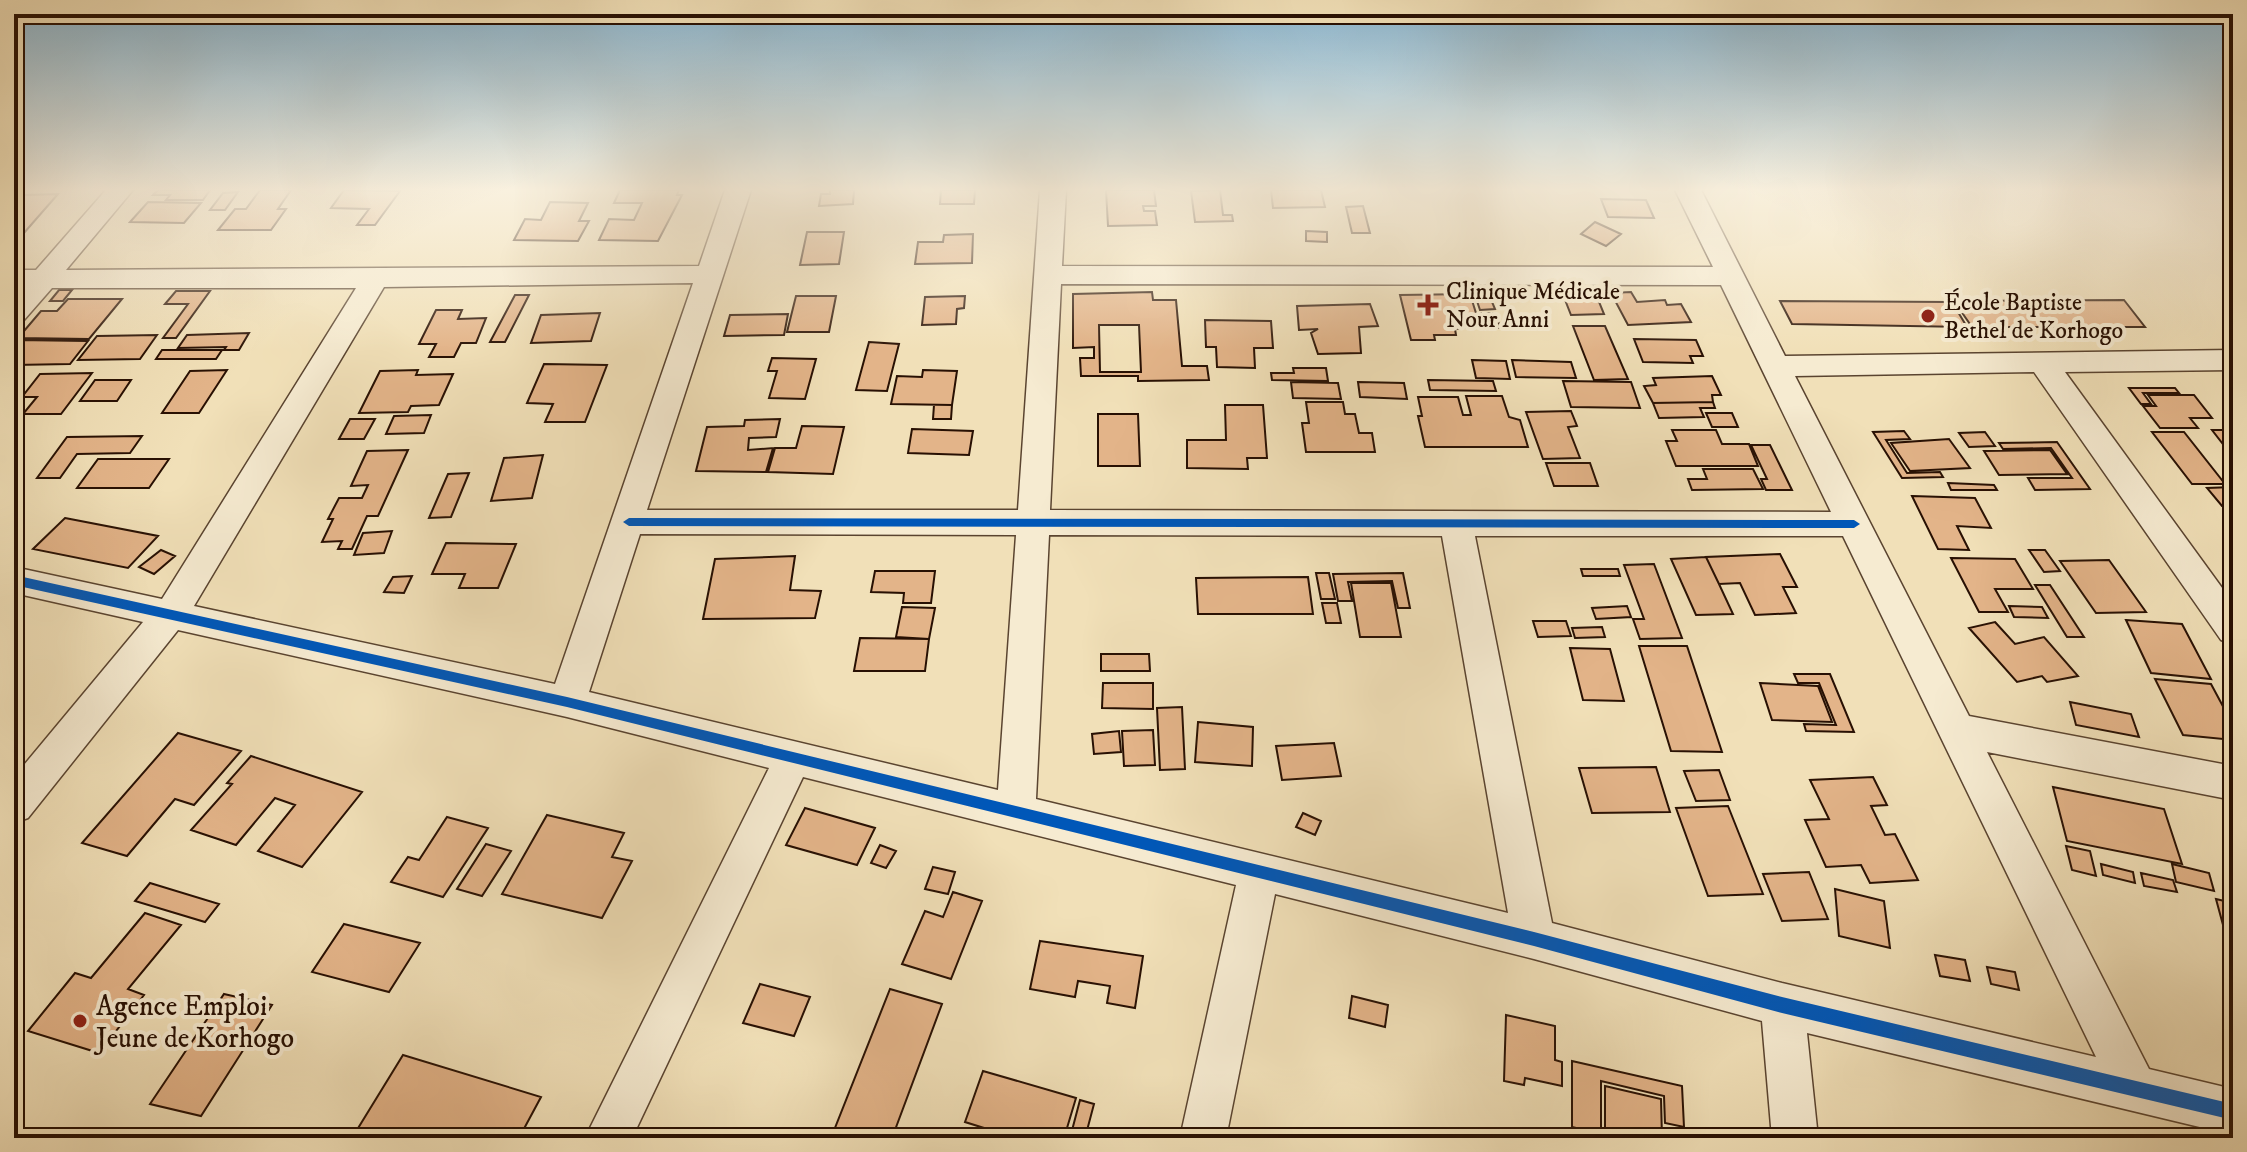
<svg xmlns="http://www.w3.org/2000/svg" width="2247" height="1152" font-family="'IM FELL DW Pica',serif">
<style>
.building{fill:#e3b489;stroke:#281003;stroke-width:2;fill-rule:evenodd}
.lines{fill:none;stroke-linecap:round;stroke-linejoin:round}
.street-casing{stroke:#5a4430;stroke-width:3}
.street{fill:#f6ebd1;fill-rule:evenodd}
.cycleway-casing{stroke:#f6ebd1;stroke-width:5}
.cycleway{fill:#0057b8;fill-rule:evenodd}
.poi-dot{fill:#8f2418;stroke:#f6ebd1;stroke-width:3}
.labels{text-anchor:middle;stroke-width:8;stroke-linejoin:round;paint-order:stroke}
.poi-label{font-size:24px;fill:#281003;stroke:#f6ebd1;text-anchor:start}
.near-poi-label{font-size:28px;fill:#281003;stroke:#f6ebd1;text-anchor:start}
</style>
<rect width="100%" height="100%" fill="#f1e0b8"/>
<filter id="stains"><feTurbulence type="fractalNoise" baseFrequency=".0025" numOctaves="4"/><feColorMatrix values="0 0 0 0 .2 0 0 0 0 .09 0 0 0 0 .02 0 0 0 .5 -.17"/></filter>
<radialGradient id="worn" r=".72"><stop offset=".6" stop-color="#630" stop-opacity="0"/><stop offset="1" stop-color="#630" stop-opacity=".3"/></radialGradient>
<path class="building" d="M158 190H210L203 200H166L170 195H153Z
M260 190H291L278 209H286L271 230H218L235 209H246Z
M344 190 400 191 375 225H357L369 209 331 208Z
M620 190H679L677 195H682L658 241 599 240 609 219 634 220 642 203H614Z
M830 190H854L853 204 819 206 821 194H830Z
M941 190H975L974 204H940Z
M1106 190H1154L1156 206H1143L1144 211H1155L1157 225 1108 226Z
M1220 190 1223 215H1232L1233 221 1195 222 1191 191Z
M1271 190H1321L1325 207 1273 208Z
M238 192 225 210H210L223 193Z
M58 194 17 241H14V203L21 195Z
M1601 199 1646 200 1654 218 1608 217Z
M148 202 201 203 184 223 130 222Z
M550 202 588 203 579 221H589L578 241 514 240 525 219 541 220Z
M1363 206 1370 233H1352L1346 207Z
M1595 222 1621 234 1606 246 1581 234Z
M1306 231 1327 232V242L1306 241Z
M807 232H844L839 264 800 265Z
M973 234 972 263 915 264 918 242H943L944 235Z
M1560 287H1593L1604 314 1571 315Z
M59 290H72L63 301H50Z
M176 291H210L176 338H163L188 304H165Z
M1152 292 1153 300H1176L1182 366H1207L1209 380 1138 381V376H1081L1080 358H1094V347L1073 348V294ZM1099 325H1139L1141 372H1100Z
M1631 292 1637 302 1665 300 1667 305 1681 304 1691 322 1628 325 1611 293Z
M1470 294 1480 326 1455 329 1456 335H1434L1435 340H1411L1400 295Z
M515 295H529L505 342H490Z
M796 296H836L829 332H787Z
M965 296 964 308 957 309 956 324 922 325 925 297Z
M1490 297 1495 309 1480 310 1476 298Z
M68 299H122L89 339 18 338 41 311H57Z
M2124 300 2145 327H1972L1954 301Z
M1780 301 1952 302 1967 327 1792 324Z
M1370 304 1378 326 1359 327 1361 353 1318 354 1311 333 1318 329 1299 330 1297 306Z
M436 310H462L458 319 486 318 476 343H461L454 357H429L436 344H419Z
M600 313 591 341 531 343 541 315Z
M1481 313H1496L1500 328H1484Z
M788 314 784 335 724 336 730 315Z
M1205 320 1271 321 1273 348H1254L1255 368 1217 367 1216 347H1206Z
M1573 326H1605L1628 379 1594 380Z
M249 333 239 350H224L226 347 178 348 187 335Z
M157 335 140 359 78 360 97 336Z
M1634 339 1696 340 1703 356H1690L1693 363 1643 362Z
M16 340 88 341 70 364 14 365Z
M869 342 899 344 887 391 856 390Z
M162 350H222L216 359H156Z
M772 358 816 359 805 399 769 398 777 371H768Z
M1472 360 1506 361 1510 379 1476 378Z
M1512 360 1571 362 1576 378 1516 377Z
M544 364 607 365 585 422H545L553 404 527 403Z
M1293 368H1326L1328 381 1272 380 1271 373H1294Z
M227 370 199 413H162L190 371Z
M418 370 416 375 453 374 439 405 411 406 408 412 359 413 380 371Z
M923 370 957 371 952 405 891 404 897 376 922 377Z
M92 373 61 414H23L37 397H22L40 374Z
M1712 376 1721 395H1712L1713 402 1653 403 1644 386 1656 385 1653 378Z
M95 380H131L117 401H80Z
M1428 380 1493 381 1496 391 1430 390Z
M1563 381 1631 382 1640 408 1571 407Z
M1291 382 1338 383 1341 399 1293 398Z
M1358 382 1404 383 1407 399 1360 397Z
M2129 388H2175L2179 393H2143L2151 404H2141Z
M2148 395H2194L2212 418H2190L2198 428H2160L2143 406H2156Z
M1466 396H1502L1509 417 1520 420 1528 447H1425L1418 416H1422L1418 397H1458L1463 415H1471Z
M1306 402H1343L1345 414H1355L1359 433H1372L1375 452H1306L1302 423H1309Z
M1713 402 1715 408H1700L1704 417 1659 418 1653 403Z
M934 405H952L951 419H933Z
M1225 405H1263L1267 458H1247L1248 469 1187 468V440H1226Z
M1571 411 1577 426 1568 427 1580 458 1543 459 1526 412Z
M1706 413H1732L1738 427H1712Z
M1098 414H1138L1140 466H1098Z
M431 415 424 433 386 434 394 416Z
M350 419H375L364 439H339Z
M780 419 776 437 749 438 748 450 773 448 766 472 696 471 707 427 744 426 745 420Z
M802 426 844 427 833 474 768 472 775 448H796Z
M912 429 973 431 969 455 908 453Z
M1672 430H1716L1722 444H1749L1758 466H1676L1666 441H1677Z
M2212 430H2233V457Z
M1904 431 1910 439 1886 440 1907 473 1940 472 1943 477 1902 478 1873 432Z
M1985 432 1995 446 1969 447 1959 433Z
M2152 432H2184L2225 484H2192Z
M142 436 130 453 77 454 60 478H37L67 437Z
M1949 439 1970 468 1910 471 1891 443Z
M2057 442 2090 489 2035 490 2028 478H2072L2051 448 2003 449 1999 443Z
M1751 445H1770L1792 490H1766L1761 479H1767Z
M408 450 378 516H367L352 549H338L342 541 322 542 333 519H328L339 498H362L368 485 351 486 367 451Z
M2050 450 2067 474 1999 475 1984 451Z
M543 455 532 498 491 501 504 458Z
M98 459H169L149 488H77Z
M1546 463H1590L1598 486H1554Z
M1703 469H1753L1763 489 1692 490 1688 479H1707Z
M469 473 451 517 429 518 448 474Z
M1948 483 1994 485 1997 490H1951Z
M2233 487V506H2222L2207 488Z
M1912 496 1975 498 1991 528 1957 526 1969 550 1938 549Z
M65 518 158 536 128 568 33 549Z
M392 531 384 553 354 555 363 533Z
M446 543 516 544 498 588H459L465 574H432Z
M161 550 175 556 154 574 139 567Z
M2029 550H2045L2060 571 2044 572Z
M1780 554 1797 587H1783L1796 613 1755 615 1740 583 1719 584 1706 557Z
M795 556 790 590 821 591 815 618 703 619 715 559Z
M1706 557 1719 584 1733 614 1696 615 1671 559Z
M1951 558 2015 559 2033 589H1995L2008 612H1979Z
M2109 560 2146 612 2096 613 2060 561Z
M1654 564 1682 638 1640 639 1633 619H1644L1624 565Z
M1581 569H1618L1620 576H1583Z
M875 571H935L931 603H903L904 593 871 592Z
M1316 573H1329L1335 599H1321Z
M1403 573 1410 608H1398L1392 581 1348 582 1352 601H1338L1333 574Z
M412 576 404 593 384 592 393 577Z
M1308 577 1313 614H1198L1196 578Z
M1351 583H1391L1401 637H1360Z
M2035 585H2050L2084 637H2067Z
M1322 603H1337L1341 623H1326Z
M1627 606 1631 617 1596 619 1592 608Z
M2009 606 2042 607 2048 618 2014 617Z
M902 607 935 608 929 639 896 637Z
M2126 620 2182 624 2211 679 2151 673Z
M1533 621H1566L1571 636 1538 637Z
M1995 622 2015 644 2044 637 2078 676 2047 682 2042 676 2017 682 1969 628Z
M1602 627 1605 637 1575 638 1572 628Z
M860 638 929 639 925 671H854Z
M1639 646H1687L1722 752 1671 751Z
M1570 648 1610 649 1624 701 1583 700Z
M1101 654H1149L1150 671H1101Z
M1794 674H1830L1854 732 1806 731 1804 724 1836 725 1819 683H1798Z
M2155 679 2211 684 2233 725V740L2183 735Z
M1103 683H1153V709L1102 708Z
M1760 683 1818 686 1832 722 1772 720Z
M2070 702 2131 714 2139 737 2076 725Z
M1182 707 1185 769 1160 770 1157 708Z
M1198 722 1253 727 1252 766 1195 762Z
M1153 730 1155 765 1124 766 1122 731Z
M1119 731 1121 752 1094 754 1092 734Z
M178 733 241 751 194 805 175 799 127 856 82 843Z
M1334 743 1341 776 1282 780 1276 746Z
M251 756 362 792 302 867 258 851 295 805 275 798 236 845 191 830 232 784 227 783Z
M1656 767 1670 812 1592 813 1579 768Z
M1719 770 1730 800 1696 801 1684 771Z
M1873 777 1887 805 1871 806 1885 835 1895 834 1918 880 1870 883 1861 865 1826 867 1805 820 1829 819 1810 780Z
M2053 787 2164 809 2182 864 2067 841Z
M1728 806 1763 894 1708 896 1676 808Z
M805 808 875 828 857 865 786 845Z
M1303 813 1321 821 1315 835 1296 827Z
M547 815 624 833 612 857 632 861 602 918 502 894Z
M447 817 488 828 443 897 391 882 408 857 419 860Z
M486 844 511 851 482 896 457 889Z
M880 845 896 851 886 868 871 863Z
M2066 846 2090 851 2096 876 2072 870Z
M2101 864 2133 872 2135 883 2103 875Z
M2172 864 2209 873 2214 891 2176 882Z
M933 867 955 872 948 894 925 889Z
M1809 872 1828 919 1782 921 1763 874Z
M2141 873 2173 880 2177 892 2144 886Z
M150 883 219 904 205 922 135 901Z
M1835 889 1884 901 1890 948 1839 936Z
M953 892 982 901 951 979 902 964 925 911 943 917Z
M2216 899 2233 903V927L2223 925Z
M145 913 181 925 128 989 144 995 99 1053 28 1031 75 973 91 978Z
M344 924 420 943 389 992 312 972Z
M1040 941 1143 956 1135 1008 1107 1003 1110 986 1078 981 1075 997 1030 989Z
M1935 955 1965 960 1970 981 1940 976Z
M1987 967 2015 972 2019 990 1991 984Z
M760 984 810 997 794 1036 743 1023Z
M890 989 942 1004 892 1138H831Z
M224 994 272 1005 201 1116 150 1104Z
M1352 996 1388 1005 1385 1027 1349 1018Z
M1506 1015 1555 1026V1060L1562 1062V1086L1525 1078 1524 1085 1504 1081Z
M403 1055 541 1097 519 1138H352Z
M1572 1061 1682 1086 1684 1127 1665 1123 1664 1096 1601 1081V1134L1572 1127Z
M983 1071 1076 1098 1064 1138H1016L965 1122Z
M1605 1086 1661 1099 1662 1138H1605Z
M1080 1100 1094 1104 1085 1138H1070Z"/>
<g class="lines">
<g class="street-casing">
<path id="street" d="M106 190H133L66 270 699 266 725 190H751L647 510H1018L1040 190H1066L1062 266 1713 267 1675 190H1701L1785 356 2233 350V370L2065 372 2233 603V644L2221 640 2034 372 1795 376 1969 716 2233 766V800L1987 752 2149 1069 2233 1089V1135L1807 1033 1818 1138H1772L1762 1021 1534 959 1275 894 1226 1138H1180L1236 885 803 777 632 1138H585L769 768 567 717 178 630 28 818 14 823V777L143 622 14 593V567L162 599 356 288H52L24 320 14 323V296L21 288H14V270H36ZM693 283 555 684 194 606 384 287ZM1061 284 1721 285 1831 512 1050 510ZM640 534 1016 535 998 790 589 692ZM1049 535 1442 536 1508 913 1036 799ZM1475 536H1843L2096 1057 1782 983 1552 923Z"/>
</g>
<use href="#street" class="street"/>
<g class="cycleway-casing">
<path id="cycleway" d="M629 518 1854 520 1860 524 1854 528 629 526 623 522Z
M14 575 567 697 1534 932 1782 997 2233 1104V1120L1782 1013 1534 946 567 707 14 585Z"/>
</g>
<use href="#cycleway" class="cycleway"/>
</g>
<linearGradient id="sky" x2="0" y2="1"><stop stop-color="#89b7d3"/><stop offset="0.54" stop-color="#f9f1df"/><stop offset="1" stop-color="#f9f1df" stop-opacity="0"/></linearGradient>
<rect width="2247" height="351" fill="url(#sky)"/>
<g class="poi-dot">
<path d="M1424 293h8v8h8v8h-8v8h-8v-8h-8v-8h8z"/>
<circle cx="1928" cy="316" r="8"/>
<circle cx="80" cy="1021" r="8"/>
</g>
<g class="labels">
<g class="poi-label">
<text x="1446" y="299">Clinique Médicale<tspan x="1446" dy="28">Nour Anni</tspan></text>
<text x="1944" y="310">École Baptiste<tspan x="1944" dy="28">Bethel de Korhogo</tspan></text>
</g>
<g class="near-poi-label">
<text x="96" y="1015">Agence Emploi<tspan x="96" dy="32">Jeune de Korhogo</tspan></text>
</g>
</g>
<rect width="2247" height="1152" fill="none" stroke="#f1e0b8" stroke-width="48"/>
<rect x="16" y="16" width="2215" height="1120" fill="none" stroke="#281003" stroke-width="4"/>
<rect x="24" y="24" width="2199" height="1104" fill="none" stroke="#281003" stroke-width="2"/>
<rect width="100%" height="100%" filter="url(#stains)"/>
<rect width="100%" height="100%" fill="url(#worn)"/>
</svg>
